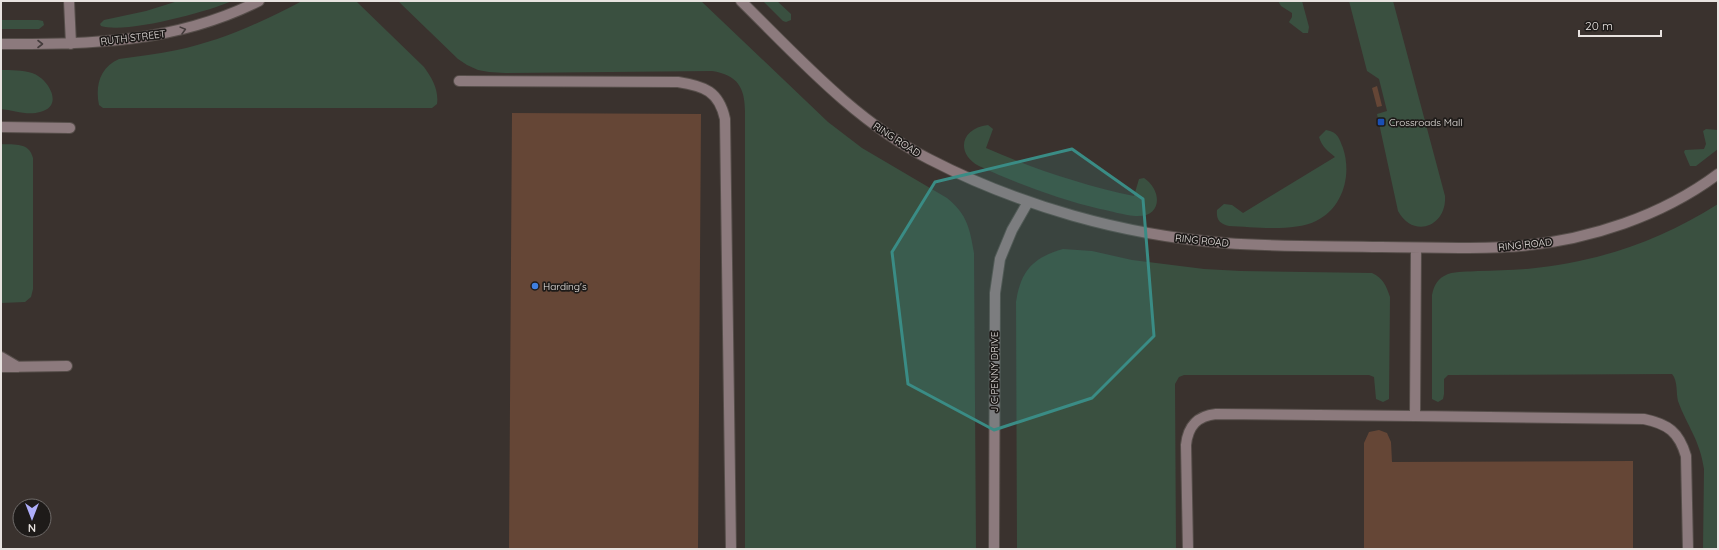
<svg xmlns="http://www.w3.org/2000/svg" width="1719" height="550" font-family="Quicksand,sans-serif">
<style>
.green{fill:#3a5040}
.building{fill:#654636}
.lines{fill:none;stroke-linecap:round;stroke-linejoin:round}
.minor-casing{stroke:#564e4a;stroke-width:12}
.minor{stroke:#8c7a7d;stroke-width:10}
.oneway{stroke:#443c3c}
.marked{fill:#3a8c85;fill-opacity:0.2;stroke:#3a8c85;stroke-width:3;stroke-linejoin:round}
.transit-dot{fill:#1a4fb4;stroke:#1e1b19;stroke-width:1.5}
.shop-dot{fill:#3f7fe0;stroke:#1e1b19;stroke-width:1.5}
.labels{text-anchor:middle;stroke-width:3.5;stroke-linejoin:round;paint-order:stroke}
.street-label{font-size:10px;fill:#e8e3e0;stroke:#1e1b19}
.poi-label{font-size:10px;fill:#e8e3e0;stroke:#1e1b19;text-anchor:start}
</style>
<rect width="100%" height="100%" fill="#3a322e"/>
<path class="green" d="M178 1H232C207 12 126 34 101 26L100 24 104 20 146 11Z
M302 1H354L357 2 424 67C432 78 439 90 437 104L432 108H103L99 105C95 86 100 67 119 59 138 56 158 54 177 50 221 41 262 22 302 1Z
M398 1H701L828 122 862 148 947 198C967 214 970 229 974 253L976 549H745V112C745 88 738 75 712 71L505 73 489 72 478 70 467 65 458 59Z
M763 1H777L791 14V20L786 22 783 21Z
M1278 1H1302L1309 27 1308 33H1303L1290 23 1289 22 1292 17V13L1281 6Z
M1349 1H1393L1445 196C1447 227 1413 239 1398 211L1377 114 1387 111 1379 79 1367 71Z
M1 20H38L43 21 44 25 39 29H1Z
M1 70C11 70 22 70 32 73 48 78 65 106 40 112 28 116 13 110 1 109Z
M988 125 993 129 986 148C1034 169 1082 185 1134 196L1139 179 1144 178C1163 191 1162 218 1135 216 1123 215 1111 211 1100 209 1058 199 1018 184 979 166 955 153 961 128 988 125Z
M1706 129 1718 130V149L1696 166H1690L1684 152 1685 150 1704 149 1706 144 1703 131Z
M1326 130C1338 132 1339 138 1343 148 1352 175 1343 208 1316 221 1293 232 1255 227 1229 226 1220 224 1216 220 1217 210L1224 204 1232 205 1243 213 1335 157C1328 151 1322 147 1319 137Z
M1 144C15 145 29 142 33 158V289L31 297 25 302 1 303Z
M1718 204V549H1703L1704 469C1700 440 1687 426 1678 401 1676 393 1678 381 1672 374L1448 375 1444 379V394L1443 399 1438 402 1432 399V295C1434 285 1438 278 1448 274 1457 271 1468 272 1478 271 1494 271 1510 270 1527 269 1597 262 1658 242 1718 204Z
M1063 249 1092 251 1132 260 1204 269 1241 271 1372 273C1383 278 1386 285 1390 297L1389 399 1383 402 1376 399 1374 377 1369 375H1184L1179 377 1175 384 1176 549H1017L1016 302C1021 271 1032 258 1063 249Z"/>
<path class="building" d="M1377 86 1382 106 1377 107 1372 88Z
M512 113 701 114 698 549H509Z
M1379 430 1387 433 1391 442 1392 462 1633 461V549H1364V443L1369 432Z"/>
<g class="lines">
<g class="minor-casing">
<path id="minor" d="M69 1 71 44
M741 1C799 58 855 121 929 159 1020 206 1123 235 1225 243 1277 247 1329 246 1381 247 1427 247 1473 250 1520 246 1589 240 1662 216 1718 174
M1 44C93 44 175 43 259 1
M459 81 678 82C704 86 719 91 725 119L731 549
M1 127 70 128
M1416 248 1415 416 1644 419C1668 424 1679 432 1686 456L1688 549
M1 357 18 367
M1 367 67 366
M994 549 995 293 1000 259 1012 230 1028 202
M1188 549 1186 445C1188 426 1197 416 1216 414L1415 416"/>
</g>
<use href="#minor" class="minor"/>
</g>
<defs><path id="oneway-chevron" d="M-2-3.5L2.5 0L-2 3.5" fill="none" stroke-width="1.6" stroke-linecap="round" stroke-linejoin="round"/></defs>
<g class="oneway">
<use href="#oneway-chevron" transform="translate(183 30) rotate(-15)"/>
<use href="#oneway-chevron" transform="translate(40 44)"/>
</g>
<path class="marked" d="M1072 149 1143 199 1154 336 1092 398 994 430 908 384 892 252 935 182Z"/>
<rect class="transit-dot" x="1377" y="118" width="8" height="8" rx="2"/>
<circle class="shop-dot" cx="535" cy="286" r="4"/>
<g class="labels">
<g class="street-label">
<text transform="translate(133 37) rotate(-7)" y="4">RUTH STREET</text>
<text transform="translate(897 139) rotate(33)" y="4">RING ROAD</text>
<text transform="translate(1202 240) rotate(6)" y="4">RING ROAD</text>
<text transform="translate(1525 244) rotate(-6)" y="4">RING ROAD</text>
<text transform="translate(994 372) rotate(-90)" y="4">J C PENNY DRIVE</text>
</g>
<g class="poi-label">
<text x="1389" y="126">Crossroads Mall</text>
<text x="543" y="290">Harding's</text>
</g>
</g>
<rect width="1719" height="550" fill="none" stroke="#e8e3e0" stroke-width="4"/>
<g transform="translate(32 518) rotate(180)"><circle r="19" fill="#1e1b19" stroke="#6f6b69"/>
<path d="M0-3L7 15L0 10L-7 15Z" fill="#aeaefa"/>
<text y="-6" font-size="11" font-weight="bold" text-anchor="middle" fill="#e8e3e0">N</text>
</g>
<path d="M1579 30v6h82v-6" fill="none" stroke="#e8e3e0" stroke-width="2"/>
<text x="1585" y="30" font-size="12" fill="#e8e3e0" stroke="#1e1b19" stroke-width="3" paint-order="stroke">20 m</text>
</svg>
